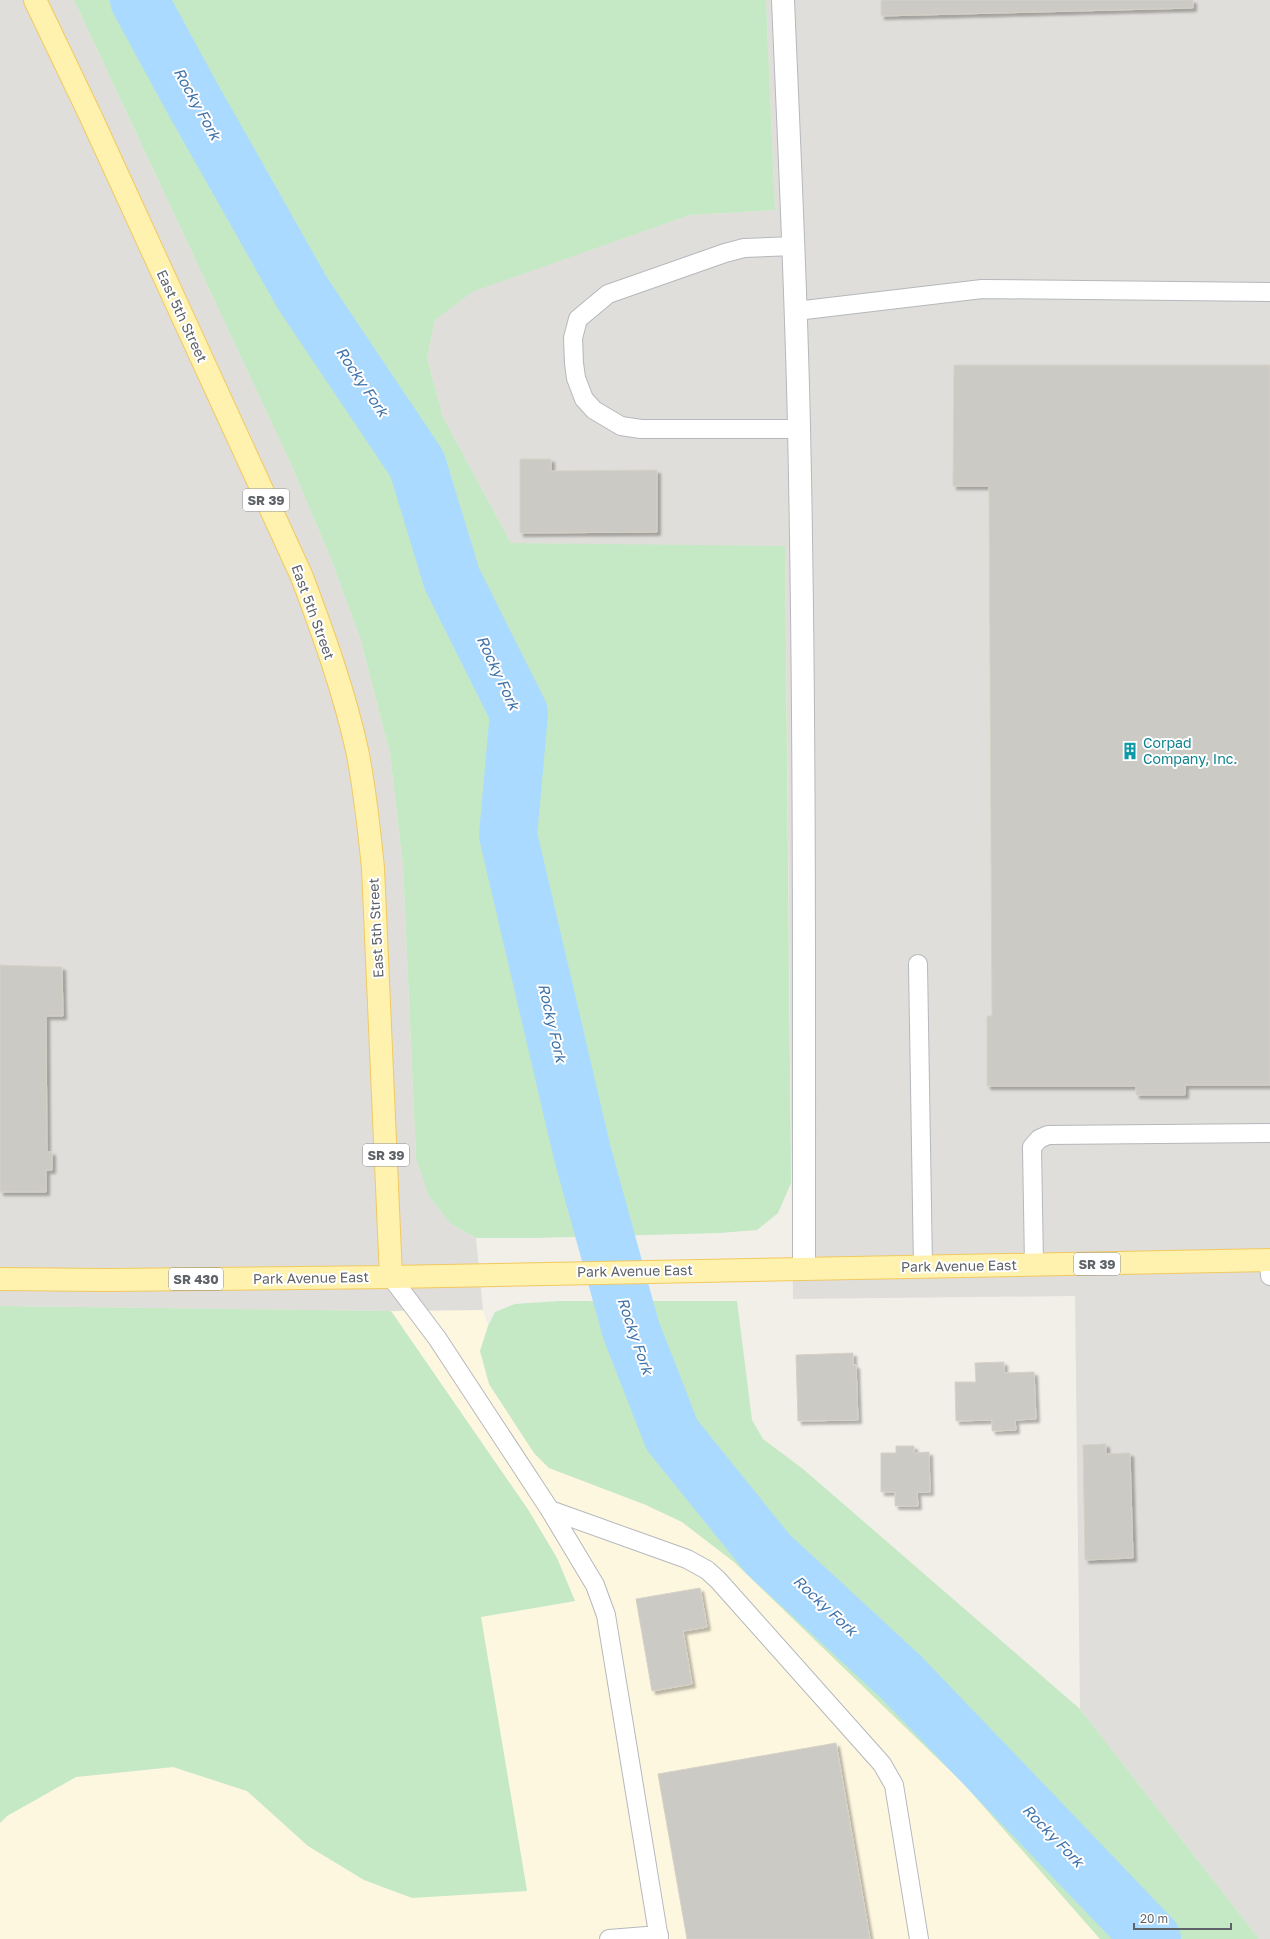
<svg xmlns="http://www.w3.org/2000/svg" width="1270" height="1939" font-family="'Golos Text',sans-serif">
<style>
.commercial{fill:#fef7e0}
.industrial{fill:#e0deda}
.green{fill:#c5e8c5}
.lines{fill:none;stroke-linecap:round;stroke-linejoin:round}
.river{stroke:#aadaff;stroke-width:58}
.building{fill:#cccac5;stroke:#d6d1c6;filter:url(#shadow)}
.lane-casing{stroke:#b5b8bc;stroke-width:20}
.street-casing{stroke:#b5b8bc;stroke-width:24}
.primary-casing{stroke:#f2c960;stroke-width:24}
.lane{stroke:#fff;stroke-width:18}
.street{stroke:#fff;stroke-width:22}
.primary{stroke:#fff2af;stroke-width:22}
.labels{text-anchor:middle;stroke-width:4;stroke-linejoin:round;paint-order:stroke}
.shield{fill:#fff;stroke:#8f9295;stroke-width:1}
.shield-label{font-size:13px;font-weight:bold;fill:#5f6368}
.street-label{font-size:14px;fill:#5f6368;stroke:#fff}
.culture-label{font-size:14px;fill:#0d838f;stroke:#fff;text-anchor:start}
.water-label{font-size:15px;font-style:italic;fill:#4174aa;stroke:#fff}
</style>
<defs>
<filter id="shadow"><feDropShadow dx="3.5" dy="3.5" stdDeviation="1" flood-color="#0004"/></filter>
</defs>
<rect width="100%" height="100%" fill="#f1efe8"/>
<path class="commercial" d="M483 1310 488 1326 480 1351 489 1384 534 1453 549 1468 646 1505 682 1522 734 1562 963 1783 1100 1939H0V1823L7 1816 76 1777 173 1767 247 1791 308 1846 364 1880 527 1890 480 1617 575 1601 557 1558 529 1511 391 1311Z"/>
<path class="industrial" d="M0 0H74L290 462 331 559 361 641 390 754 403 866 416 1158 428 1195 451 1224 476 1238 483 1310 391 1311 0 1306Z
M766 0H1270V1939H1259L1080 1709 1075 1296 793 1299 785 547 511 543 443 417 427 358 435 320 471 292 690 215 775 210Z"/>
<path class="green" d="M74 0H766L775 210 690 215 472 292 435 320 427 358 443 417 511 543 785 546 791 1183 778 1213 757 1230 719 1233 533 1238H476L451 1224 428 1195 416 1158 403 866 390 754 361 641 331 559 290 462Z
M560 1301H737L752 1420 763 1439 803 1469 1080 1709 1259 1939H1100L963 1783 734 1562 682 1522 646 1505 549 1468 534 1453 489 1384 480 1351 488 1326 495 1312 515 1304Z
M0 1306 391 1311 529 1511 557 1558 575 1601 481 1617 527 1891 412 1898 364 1880 308 1846 247 1791 173 1767 76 1777 7 1816 0 1823Z"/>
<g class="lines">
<path class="river" d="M139 0 190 94 303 294 417 464 452 579 519 713 508 835 582 1152 631 1330 672 1435 768 1554 901 1677 1152 1939"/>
</g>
<path class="building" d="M881 0H1193V8L881 16Z
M954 365H1270V1085H1185V1095H1136V1086H987V1016H992L989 486H953Z
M520 459H551V471L657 470V532L520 533Z
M0 965 62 967 63 1016H46L47 1152H52V1170H46V1192H0Z
M853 1353V1365H856L858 1420 798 1421 796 1355Z
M1004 1362V1373L1034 1372 1036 1419 1015 1420 1016 1430 992 1431V1420L956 1421 955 1382H976L975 1363Z
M1106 1444V1454L1130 1453 1133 1558 1085 1560 1083 1445Z
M896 1446H914V1453L929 1452 930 1492H917L918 1506H895V1492H881V1453H896Z
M700 1588 707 1627 683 1631 692 1684 652 1691 636 1599Z
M836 1743 870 1939H687L658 1774Z"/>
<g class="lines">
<g class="lane-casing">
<path id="lane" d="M794 246 744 248 725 253 608 294 578 319 573 338 574 363 576 378 584 399 594 410 621 426 641 429H799
M796 311 982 289 1270 292
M918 964 923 1267
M1269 1260 1270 1276
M1034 1265 1032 1147 1039 1139 1048 1135 1270 1133
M391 1277 437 1338 550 1510 595 1585 606 1615 659 1939
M550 1510 687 1559 707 1570 718 1580 882 1764 894 1785 919 1939
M609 1939 659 1935"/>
</g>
<g class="street-casing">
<path id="street" d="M783 0C789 142 796 284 799 427 805 707 804 988 804 1269"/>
</g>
<g class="primary-casing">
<path id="primary" d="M35 0 91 117 302 577C323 633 344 691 357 750 365 789 369 828 373 868L391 1277
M0 1279 106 1280 391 1277 1270 1260"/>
</g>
<use href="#lane" class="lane"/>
<use href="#street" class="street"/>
<use href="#primary" class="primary"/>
</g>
<defs>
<g id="building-bare" transform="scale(1.38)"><path d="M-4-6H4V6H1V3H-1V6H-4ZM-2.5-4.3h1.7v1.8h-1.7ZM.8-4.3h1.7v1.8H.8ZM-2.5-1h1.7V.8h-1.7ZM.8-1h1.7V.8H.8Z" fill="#0f9aa8" stroke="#fff" stroke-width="2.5" paint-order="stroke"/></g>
</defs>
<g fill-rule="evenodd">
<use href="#building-bare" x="1130" y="751"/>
</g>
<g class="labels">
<g class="shield">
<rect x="243" y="489" width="46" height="22" rx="3"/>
<rect x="363" y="1144" width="46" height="22" rx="3"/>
<rect x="1074" y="1253" width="46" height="22" rx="3"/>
<rect x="169" y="1268" width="54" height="22" rx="3"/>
</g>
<g class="shield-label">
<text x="266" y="505">SR 39</text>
<text x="386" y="1160">SR 39</text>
<text x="1097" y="1269">SR 39</text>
<text x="196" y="1284">SR 430</text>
</g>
<g class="street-label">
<text transform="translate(182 316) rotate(65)" y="5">East 5th Street</text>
<text transform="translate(313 612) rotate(70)" y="5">East 5th Street</text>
<text transform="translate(376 928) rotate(-93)" y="5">East 5th Street</text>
<text transform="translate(959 1266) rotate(-1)" y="5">Park Avenue East</text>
<text transform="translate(635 1271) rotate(-1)" y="5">Park Avenue East</text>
<text transform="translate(311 1278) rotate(-1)" y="5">Park Avenue East</text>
</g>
<g class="culture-label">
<text x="1143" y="748">Corpad<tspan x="1143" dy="16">Company, Inc.</tspan></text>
</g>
<g class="water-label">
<text transform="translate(197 104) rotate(61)" y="5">Rocky Fork</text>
<text transform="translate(362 382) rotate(56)" y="5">Rocky Fork</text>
<text transform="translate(498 673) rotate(65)" y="5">Rocky Fork</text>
<text transform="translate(552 1023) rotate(77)" y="5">Rocky Fork</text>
<text transform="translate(635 1336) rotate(71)" y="5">Rocky Fork</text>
<text transform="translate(825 1606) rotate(43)" y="5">Rocky Fork</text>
<text transform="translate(1053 1836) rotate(46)" y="5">Rocky Fork</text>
</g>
</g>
<path d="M1134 1923v6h97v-6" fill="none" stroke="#5f6368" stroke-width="2"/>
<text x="1140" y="1923" font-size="12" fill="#5f6368" stroke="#ffffff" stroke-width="3" paint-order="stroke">20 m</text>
</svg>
